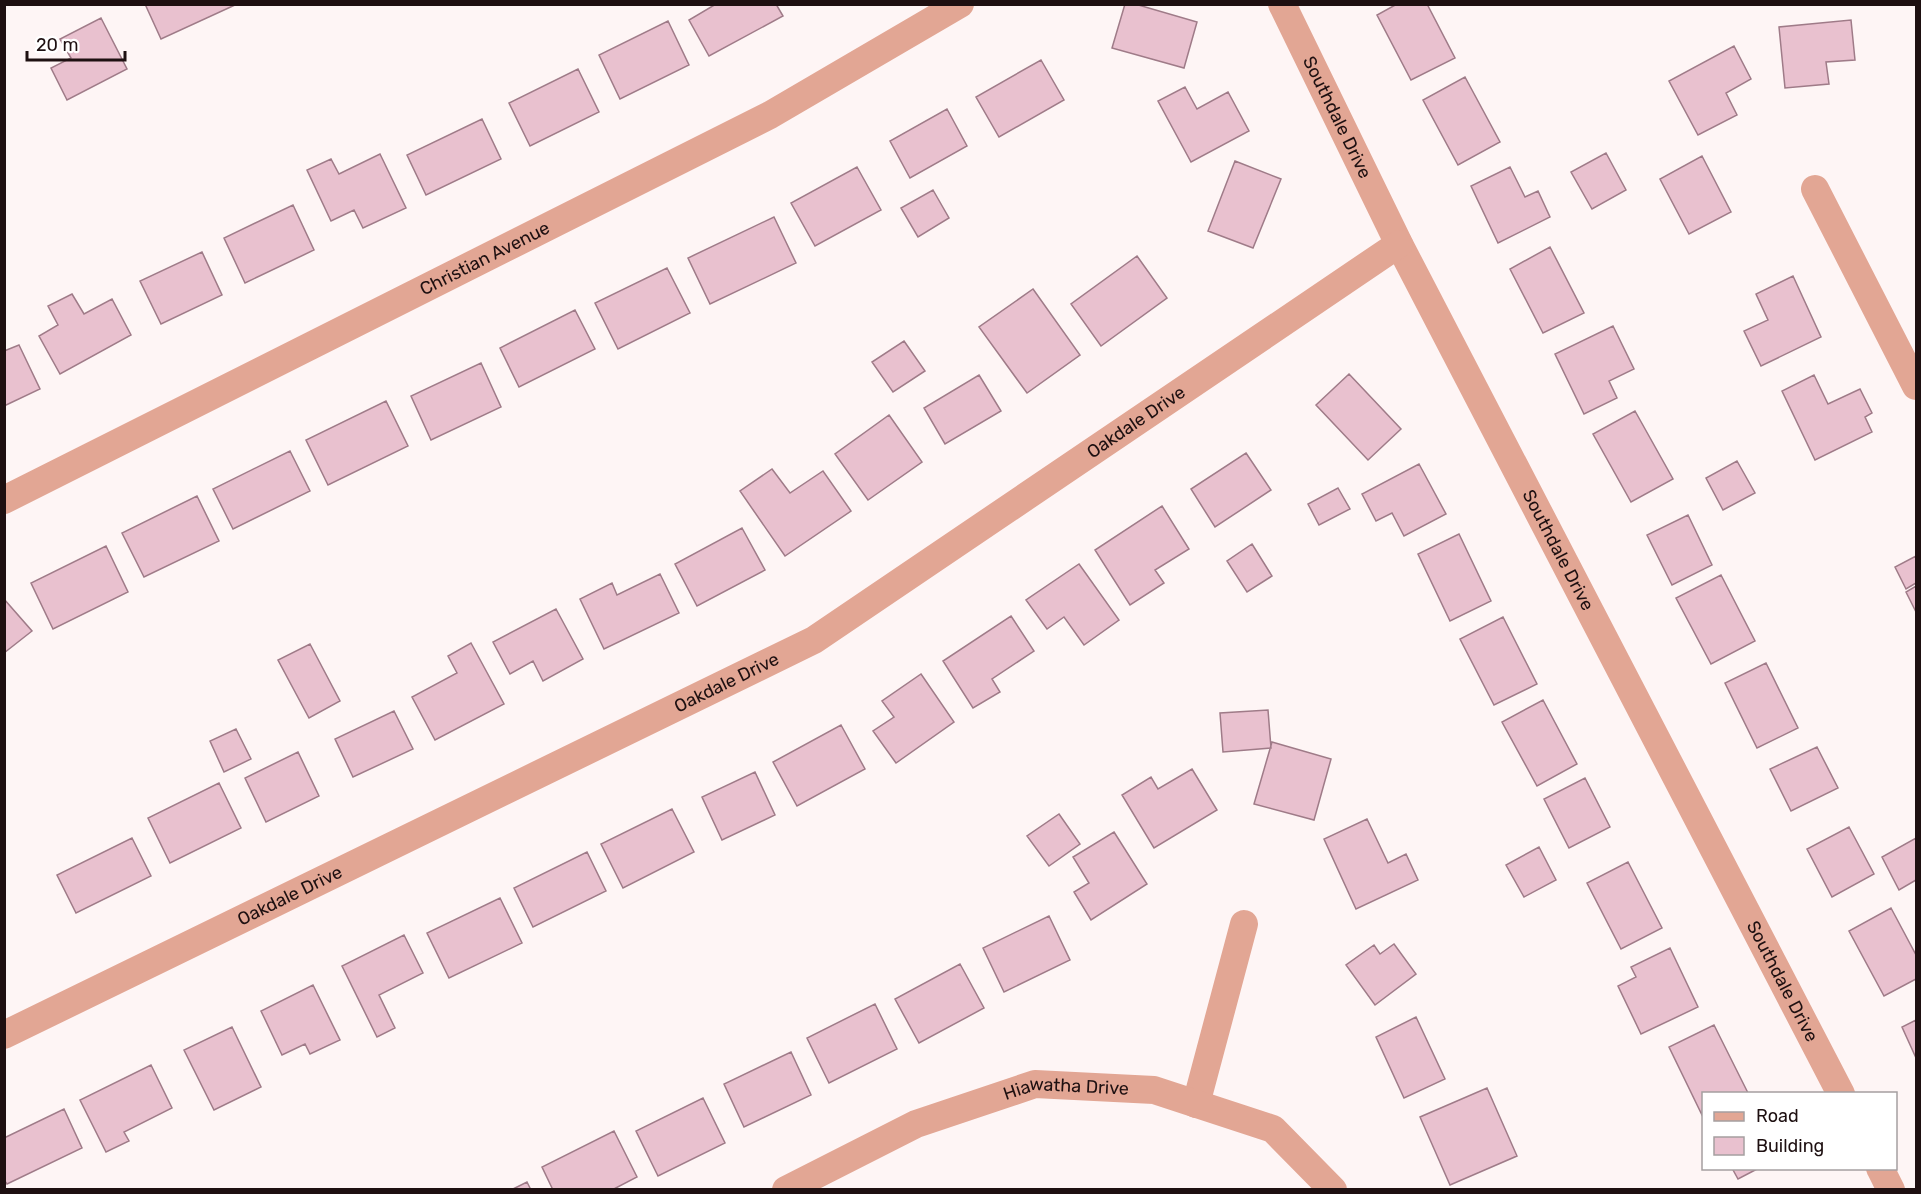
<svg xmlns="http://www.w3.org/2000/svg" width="1921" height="1194" font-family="Rubik,sans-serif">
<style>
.building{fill:#e9c1cf;stroke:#9f7b88;stroke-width:1.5}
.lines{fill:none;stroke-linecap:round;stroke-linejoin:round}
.minor{stroke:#e2a694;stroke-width:28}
.labels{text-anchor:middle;stroke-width:6;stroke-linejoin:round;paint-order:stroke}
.street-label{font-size:18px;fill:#1e1011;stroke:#fff}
</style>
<rect width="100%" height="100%" fill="#fef5f5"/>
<path class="building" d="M145 4H235V5L161 39Z
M716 4H776L783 16 709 56 689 20Z
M1125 4H1135L1197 22 1184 68 1112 48Z
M1397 4H1427L1455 58 1411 80 1377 15Z
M101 18 127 69 67 100 51 68 71 58 60 39Z
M1851 20 1855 60 1826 62 1829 84 1785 88 1779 27Z
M668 21 689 65 620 99 599 55Z
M1734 46 1751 79 1726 93 1737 115 1698 135 1669 81Z
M1041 60 1064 100 999 137 976 97Z
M578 69 599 112 530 146 509 103Z
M1465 77 1500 142 1458 165 1423 100Z
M1185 87 1197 109 1228 92 1249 131 1191 162 1158 101Z
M947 109 967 146 910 178 890 141Z
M482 119 501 159 426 195 407 155Z
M1606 153 1626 190 1592 209 1571 172Z
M380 154 406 208 363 228 354 210 331 221 307 170 331 159 339 174Z
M1702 156 1731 212 1689 234 1660 179Z
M1235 161 1281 179 1253 248 1208 231Z
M857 167 881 210 815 246 791 203Z
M1510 167 1525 197 1538 191 1550 217 1498 243 1471 186Z
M933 190 949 218 918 237 901 208Z
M293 205 314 250 245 283 224 238Z
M774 217 796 263 710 304 688 258Z
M1550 247 1584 313 1543 333 1510 269Z
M202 252 222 295 161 324 140 281Z
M1137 256 1167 298 1101 346 1071 304Z
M667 268 690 313 618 349 595 303Z
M1793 276 1821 337 1761 366 1744 331 1768 320 1756 294Z
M1033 289 1080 355 1027 393 979 327Z
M72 294 84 314 112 299 131 335 60 374 39 336 58 325 48 306Z
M575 310 595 349 519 387 500 348Z
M1613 326 1634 369 1609 381 1617 398 1584 414 1555 354Z
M904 341 925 371 893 392 872 362Z
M19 345 40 389 4 406V351Z
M481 363 501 407 431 440 411 396Z
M1349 374 1401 429 1368 460 1316 405Z
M979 375 1001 411 945 444 924 408Z
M1814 375 1828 404 1860 389 1872 413 1865 417 1872 432 1815 460 1782 391Z
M386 401 408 446 328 485 306 440Z
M1635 411 1673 479 1631 502 1593 434Z
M889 415 922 462 868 500 835 454Z
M290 451 310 491 233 529 213 489Z
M1246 453 1271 490 1215 527 1191 489Z
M1737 461 1755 493 1723 510 1706 478Z
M1419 464 1446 514 1404 536 1392 513 1376 521 1362 494Z
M772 469 790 493 823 471 851 511 785 556 740 491Z
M1338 488 1350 509 1319 525 1308 504Z
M197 496 219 541 144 577 122 533Z
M1162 506 1189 549 1155 570 1164 583 1130 605 1095 550Z
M1688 515 1712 565 1672 585 1647 535Z
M742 528 765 570 697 606 675 564Z
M1459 534 1491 601 1450 621 1418 554Z
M1252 544 1272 576 1247 592 1227 561Z
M106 546 128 592 53 629 31 583Z
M1916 556V583L1906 589 1895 567Z
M1079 564 1119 620 1084 645 1064 617 1047 629 1026 600Z
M660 574 679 613 604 649 580 599 612 583 617 595Z
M1721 575 1755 641 1711 664 1676 598Z
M1916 586V612L1906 592Z
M4 599 32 631 4 653Z
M556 609 583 659 543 681 533 661 510 674 493 642Z
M1011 616 1034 651 992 679 1000 692 973 708 943 661Z
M1503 617 1537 684 1494 705 1460 639Z
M471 643 504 704 435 740 412 697 457 673 448 656Z
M310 644 340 701 309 718 278 660Z
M1766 663 1798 728 1757 748 1725 683Z
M921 674 954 722 896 763 873 731 894 717 882 701Z
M1543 700 1577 764 1537 786 1502 722Z
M1268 710 1271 748 1223 752 1220 713Z
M394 711 413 749 353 777 335 739Z
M841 725 865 769 797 806 773 762Z
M236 729 251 759 224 772 210 741Z
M1272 742 1331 759 1314 820 1254 804Z
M1817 747 1838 788 1791 811 1770 769Z
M298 752 319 796 266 822 245 778Z
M1192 769 1217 810 1154 848 1122 795 1151 777 1158 789Z
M755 772 775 815 722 840 702 797Z
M1585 778 1610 827 1569 848 1544 799Z
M219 783 241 828 170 863 148 818Z
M672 809 694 852 623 888 601 844Z
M1059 814 1080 844 1049 866 1027 836Z
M1367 819 1388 863 1406 854 1418 880 1356 909 1324 839Z
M1849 827 1874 874 1832 897 1807 849Z
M1114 832 1147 884 1091 920 1074 892 1089 883 1073 857Z
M132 838 151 876 76 913 57 875Z
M1916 838V880L1899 890 1882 857Z
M1539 847 1556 880 1524 897 1506 865Z
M587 852 606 891 533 927 514 888Z
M1628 862 1662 928 1621 949 1587 883Z
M500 898 522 943 449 978 427 933Z
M1891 908 1916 955V979L1884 996 1849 931Z
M1049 916 1070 960 1004 992 983 948Z
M404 935 423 973 379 995 395 1028 377 1037 342 966Z
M1394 944 1416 974 1375 1005 1346 965 1374 945 1380 954Z
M1670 948 1698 1007 1641 1034 1618 986 1636 977 1631 967Z
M960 964 984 1008 919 1043 895 999Z
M313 985 340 1040 310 1054 305 1044 282 1055 261 1011Z
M875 1004 897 1049 829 1083 807 1038Z
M1416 1017 1445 1079 1404 1098 1376 1037Z
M1916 1020V1058L1902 1027Z
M1714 1025 1748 1093 1704 1094 1702 1115 1669 1047Z
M232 1027 261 1087 214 1110 184 1050Z
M791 1052 811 1095 744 1127 724 1084Z
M151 1065 172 1108 124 1132 129 1141 106 1152 80 1100Z
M1487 1088 1517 1156 1450 1185 1420 1117Z
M703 1098 725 1143 658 1176 636 1131Z
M64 1109 82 1148 7 1184 4 1180V1138Z
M614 1131 637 1177 612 1190H553L542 1167Z
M1732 1168H1759L1738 1179Z
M527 1182 531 1190H511Z"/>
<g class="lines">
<g class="minor">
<path id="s1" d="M1282 4 1399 244 1841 1094"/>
<path d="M1815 189 1916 386"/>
<path id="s2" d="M4 500 770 115 960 4"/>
<path id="s3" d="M4 1035 814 640 1399 244"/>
<path d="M1196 1104 1244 924"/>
<path d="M1880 1168 1891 1190"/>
<path id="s4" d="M786 1190 916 1124 1035 1084 1154 1090 1273 1129 1333 1190"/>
</g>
</g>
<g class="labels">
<g class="street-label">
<text dy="6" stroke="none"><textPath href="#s1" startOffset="126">Southdale Drive</textPath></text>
<text dy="6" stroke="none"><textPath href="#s2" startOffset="538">Christian Avenue</textPath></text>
<text dy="6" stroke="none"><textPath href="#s3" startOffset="1290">Oakdale Drive</textPath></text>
<text dy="6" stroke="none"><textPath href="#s1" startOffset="612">Southdale Drive</textPath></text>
<text dy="6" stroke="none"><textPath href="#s3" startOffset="804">Oakdale Drive</textPath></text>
<text dy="6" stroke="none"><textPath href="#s3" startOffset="318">Oakdale Drive</textPath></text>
<text dy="6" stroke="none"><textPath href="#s1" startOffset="1098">Southdale Drive</textPath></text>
<text dy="6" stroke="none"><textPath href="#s4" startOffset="302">Hiawatha Drive</textPath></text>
</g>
</g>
<rect width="1921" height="1194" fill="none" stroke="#1e1011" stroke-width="12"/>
<rect x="1702" y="1092" width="195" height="78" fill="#ffffff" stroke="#a59fa0" stroke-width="1.5"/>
<rect x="1714" y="1112" width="30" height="9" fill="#e2a694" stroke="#a59fa0" stroke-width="1.5"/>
<text x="1756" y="1122" font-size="18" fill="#1e1011">Road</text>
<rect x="1714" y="1137" width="30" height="18" fill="#e9c1cf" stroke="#a59fa0" stroke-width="1.5"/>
<text x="1756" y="1152" font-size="18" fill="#1e1011">Building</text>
<path d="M27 51v9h98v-9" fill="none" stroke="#1e1011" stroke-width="3"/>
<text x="36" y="51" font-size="18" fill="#1e1011" stroke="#ffffff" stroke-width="4.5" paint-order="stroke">20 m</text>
</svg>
